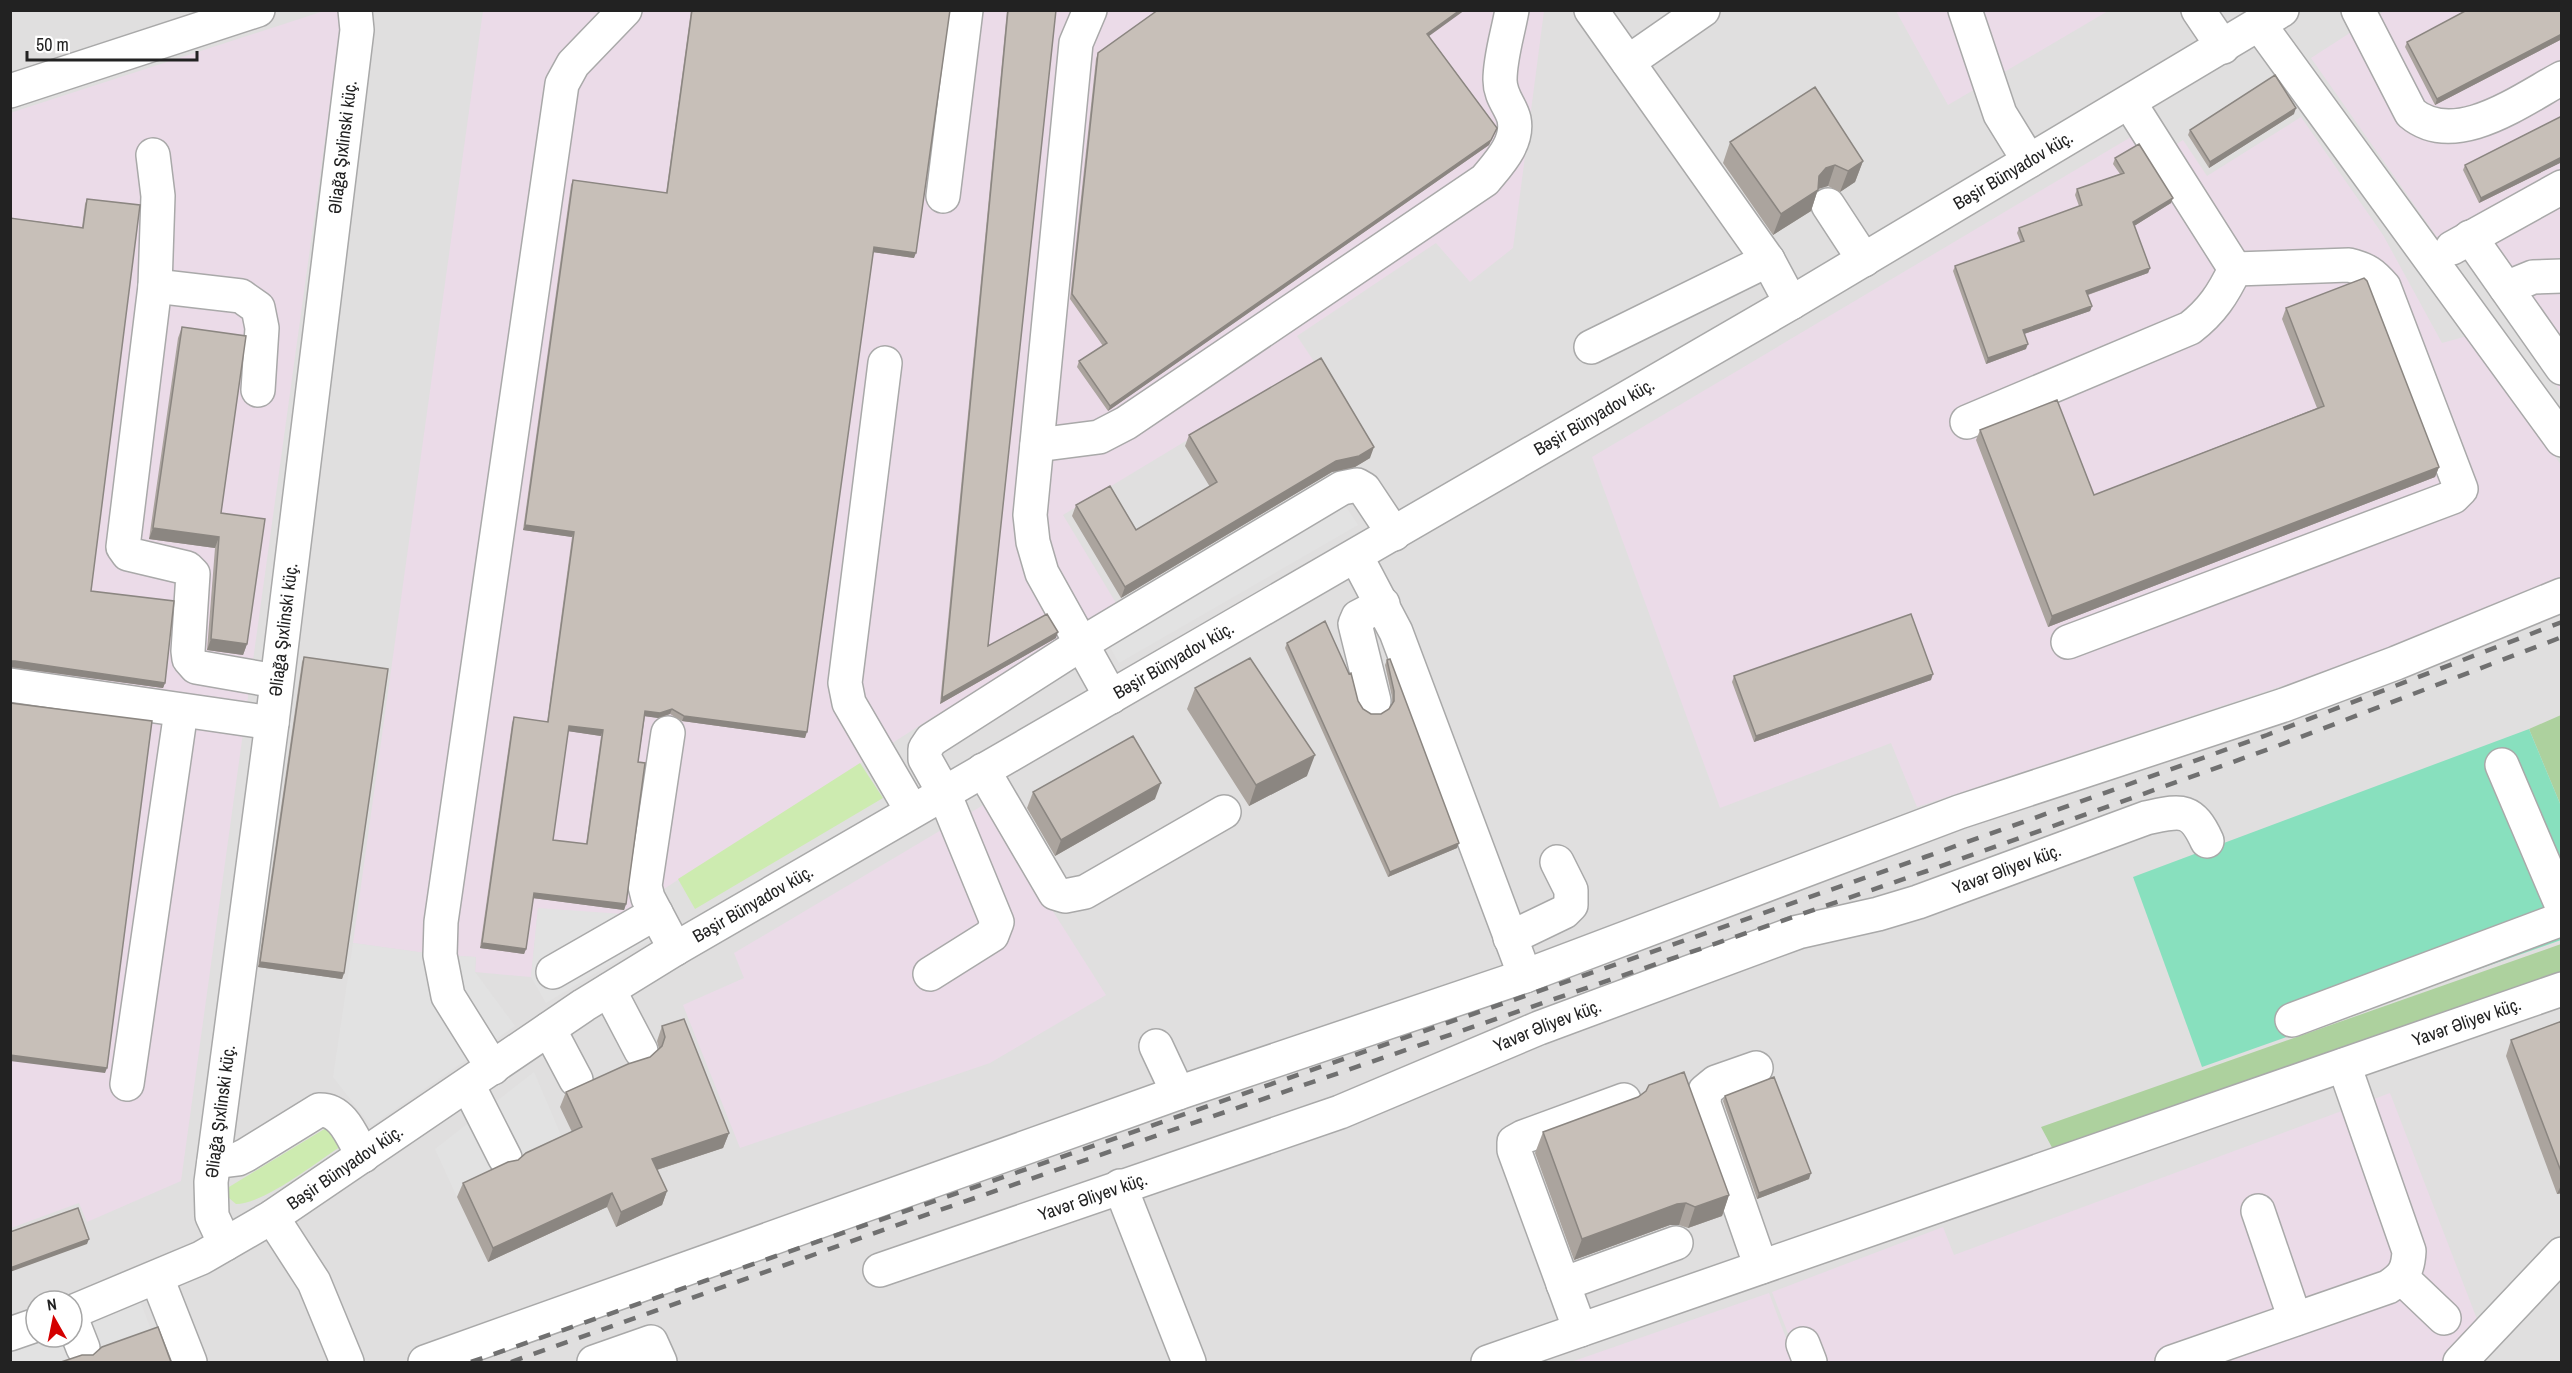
<svg xmlns="http://www.w3.org/2000/svg" width="2572" height="1373" font-family="'Archivo Narrow',sans-serif">
<style>
.residential{fill:#e0dfdf;fill-rule:evenodd}
.industrial{fill:#ebdbe8}
.grass{fill:#cdebb0}
.forest{fill:#add19e}
.pitch{fill:#88e0be}
.parking{fill:#e2e2e2}
.lines{fill:none;stroke-linecap:round;stroke-linejoin:round}
.minor-casing{stroke:#a9a9a9;stroke-width:36}
.minor{stroke:#fff;stroke-width:33}
.rail{stroke:#707070;stroke-width:4.5;stroke-dasharray:12 12;stroke-linecap:butt}
.wall{fill:#aba49e;fill-rule:evenodd}
.shaded-wall{fill:#8b8681}
.building{fill:#c7bfb8;stroke:#8b8681;stroke-width:1.5;fill-rule:evenodd}
.labels{text-anchor:middle;stroke-width:6;stroke-linejoin:round;paint-order:stroke}
.street-label{font-size:18px;fill:#222;stroke:#fff}
</style>
<rect width="100%" height="100%" fill="#f2efe9"/>
<path class="residential" d="M10 11H2561V1362H11ZM36 1301H72V1337H36Z"/>
<path class="industrial" d="M324 11H339L342 17 181 1181 87 1222 79 1203 11 1228 10 113Z
M483 11H1544L1513 248 1470 282 1436 243 1297 336 1315 363 1063 515 1119 608 933 717 623 915 538 909 531 977 475 972 476 957 440 955 353 943Z
M1896 11H2108L1948 105Z
M2384 11H2561V392L2451 233 2439 240 2311 58Z
M2301 117 2383 235 2442 343 2471 335 2561 465V578L2524 596 2306 678 1917 807 1891 743 1720 808 1592 457 2136 134 2153 160 2183 140 2207 176Z
M985 804 1106 995 990 1063 740 1148 683 1005 744 978 734 953Z
M2390 1093 2480 1327 2445 1362H1799L1772 1292 1943 1227 1954 1255Z
M1769 1293 1795 1362H1571Z"/>
<path class="grass" d="M860 763 883 798 695 909 678 879Z
M326 1128 340 1147C315 1163 264 1204 236 1204L229 1198V1187Z"/>
<path class="forest" d="M2561 715V806L2529 729Z
M2561 944V977L2056 1155 2041 1127Z"/>
<path class="pitch" d="M2529 729 2561 806V940L2202 1067 2133 877Z"/>
<path class="parking" d="M1336 492 1358 525 1119 663 1101 632Z
M538 908 623 914 665 931 546 1003 531 977Z
M353 943 440 955 476 957 475 972 515 1026 371 1126 333 1077Z
M534 1072 566 1147 457 1197 435 1149Z
M139 1298 154 1338 86 1362H11L10 1346 36 1337H72V1323Z"/>
<g class="lines">
<g class="minor-casing">
<g id="minor">
<path d="M1090 10 1076 43 1030 515 1033 542 1042 573 1111 697"/>
<path d="M1591 10 1768 260 1791 303"/>
<path d="M1965 10 2000 114 2029 161"/>
<path d="M2198 10 2223 47"/>
<path d="M2358 10 2411 113C2455 150 2521 100 2562 78"/>
<path d="M2259 24 2562 440"/>
<path d="M1628 62 1703 10"/>
<path d="M10 91 258 10"/>
<path d="M153 155 158 196 155 286 123 547 128 554 187 568 193 574 188 651 189 659 196 667 276 681"/>
<path d="M943 196 966 10"/>
<path d="M1828 205 1864 260"/>
<path d="M2470 237 2562 368"/>
<path d="M2452 248 2562 187"/>
<path d="M155 286 241 296 258 308 262 328 258 390"/>
<path d="M2506 288 2533 277 2562 276"/>
<path d="M1591 347 1768 260"/>
<path d="M885 363 845 683 849 703 912 811"/>
<path d="M1967 422 2190 328C2212 311 2223 294 2235 269L2129 102"/>
<path d="M1037 445 1099 437 1126 423 1485 180C1498 164 1519 143 1514 119 1511 106 1500 97 1500 80 1500 57 1508 33 1512 10"/>
<path d="M1356 556 1396 632 1525 976"/>
<path d="M2068 642 2453 497 2461 489 2384 287C2373 274 2366 269 2349 265L2235 269"/>
<path d="M10 685 272 723"/>
<path d="M1374 701 1355 624 1358 617 1383 604"/>
<path d="M668 733 645 886 648 898 675 949"/>
<path d="M2502 765 2562 906"/>
<path d="M983 770 1055 893 1065 896 1085 892 1224 812"/>
<path d="M1510 938 1564 912 1571 905V890L1557 862"/>
<path d="M553 972 656 913"/>
<path d="M930 974 992 935 997 922 944 793 925 759V749L931 740 1081 644 1342 488 1357 485 1364 489 1394 534"/>
<path d="M609 990 641 1051"/>
<path d="M2292 1020 2562 919"/>
<path d="M549 1029 576 1080"/>
<path d="M1156 1046 1178 1093"/>
<path d="M493 1068 448 996 440 955 441 922 562 84 573 64 625 10"/>
<path d="M1756 1068 1716 1082 1705 1091 1704 1104 1761 1267"/>
<path d="M127 1084 181 711"/>
<path d="M468 1085 505 1158"/>
<path d="M214 1162 238 1159 246 1155 319 1110C343 1109 352 1137 363 1156"/>
<path d="M1120 1186 1189 1362"/>
<path d="M2258 1211 2295 1319"/>
<path d="M272 1217 314 1282 347 1362"/>
<path id="s1" d="M225 1244 212 1216 211 1182 272 723 357 30 355 10"/>
<path id="s2" d="M880 1270 1340 1112 1539 1028 1798 932 1878 914 1918 902 2146 818C2180 811 2191 806 2207 841"/>
<path d="M157 1278 190 1362"/>
<path d="M2402 1278 2444 1318"/>
<path d="M1563 1284 1676 1243"/>
<path id="s3" d="M72 1312 201 1258 272 1217 584 1005 675 949 1791 303 2282 10"/>
<path d="M72 1320 83 1348"/>
<path d="M1580 1330 1514 1150V1142L1523 1137 1624 1100"/>
<path d="M10 1334 36 1325"/>
<path d="M1803 1344 1810 1362"/>
<path d="M425 1362 1178 1093 1525 976 1959 812 2284 705 2396 663 2562 595"/>
<path d="M594 1362 651 1342 660 1362"/>
<path id="s4" d="M1488 1362 2562 989"/>
<path d="M2172 1362 2388 1287C2404 1277 2408 1270 2409 1251L2344 1065"/>
<path d="M2460 1362 2562 1254"/>
</g>
</g>
<use href="#minor" class="minor"/>
<path class="rail" d="M471 1362 1925 857 2267 735 2562 622
M511 1362 937 1211 1927 871 2272 748 2562 637"/>
</g>
<path class="wall" d="M691 10H950L914 258 873 252 805 738 682 721 670 714 658 718 645 716 638 762 626 904 624 910 533 898 526 949 524 954 480 948 512 723 514 717 547 722 572 537 523 530 571 185 573 180 666 193ZM568 731 601 736 586 844 553 840Z
M1007 10H1056L988 646 1056 638 940 704Z
M2562 10V39L2435 105 2405 47 2407 42Z
M1429 36 1497 128 1489 145 1108 411 1077 367 1079 361 1103 346 1070 299 1096 59 1098 53Z
M2294 114 2209 168 2188 135 2190 130Z
M2562 116V162L2479 203 2463 170 2465 165Z
M1730 142 1863 161 1855 182 1840 192 1828 186 1818 189 1811 211 1773 235 1723 163Z
M2115 158 2171 203 2134 226 2150 268 2148 273 2088 295 2092 306 2090 311 2024 334 2026 349 1986 364 1953 271 1955 266 2021 243 2017 233 2019 228 2079 206 2075 195 2077 189 2120 174 2113 164Z
M87 199 91 591 165 683 163 688 10 667V218L82 227 85 204Z
M2286 308 2439 467 2435 477 2048 627 1976 440 1980 430 2094 495 2317 408 2282 319Z
M182 327 221 513 247 644 243 655 207 650 215 548 149 539 178 338Z
M1189 435 1370 458 1355 467 1332 472 1121 598 1072 516 1076 505 1136 530 1210 487 1185 446Z
M1287 643 1358 701 1363 709 1371 714H1381L1389 709 1392 704V697L1385 665 1387 660 1457 848 1388 877 1285 648Z
M304 657 344 973 342 979 258 967 302 662Z
M1734 676 1931 680 1754 742 1732 682Z
M1195 688 1307 776 1249 806 1187 709Z
M1033 792 1155 799 1055 856 1027 808Z
M2562 1021V1193L2557 1194 2506 1056 2511 1040Z
M662 1026 729 1133 723 1148 657 1170 667 1191 662 1205 616 1227 607 1207 488 1262 457 1197 463 1183 518 1160 572 1132 560 1107 566 1092 650 1057 659 1049 657 1041Z
M1725 1096 1809 1179 1757 1199 1723 1101Z
M1543 1132 1729 1195 1722 1216 1688 1228 1679 1225H1670L1574 1260 1535 1153Z"/>
<path class="shaded-wall" d="M1460 10H1465L1425 39 1427 34Z
M2562 34V39L2435 105 2437 99Z
M2296 108 2294 114 2209 168 2210 162Z
M1497 128 1489 145 1108 411 1110 406Z
M2562 157V162L2479 203 2481 198Z
M1863 161 1855 182 1840 192 1848 171Z
M1835 165 1828 186 1818 189 1811 211 1773 235 1781 214 1826 168Z
M2173 198 2171 203 2131 228 2133 222Z
M874 247 916 253 914 258 872 252Z
M2150 268 2148 273 2084 296 2086 291Z
M2092 306 2090 311 2021 335 2023 330Z
M2028 344 2026 349 1986 364 1988 358Z
M1374 447 1370 458 1355 467 1332 472 1121 598 1125 587 1336 461Z
M2439 467 2435 477 2048 627 2052 616Z
M525 525 574 532 572 537 523 530Z
M153 528 219 537 215 548 149 539Z
M1058 632 1056 638 940 704 942 698Z
M211 639 247 644 243 655 207 650Z
M10 661H15L165 683 163 688 10 667Z
M1933 674 1931 680 1754 742 1756 736Z
M672 709 670 714 658 718 643 716 645 711Z
M684 716 807 732 805 738 682 721Z
M569 726 603 730 601 736 567 731Z
M1315 755 1307 776 1249 806 1256 785Z
M1161 783 1155 799 1055 856 1061 840Z
M1459 843 1457 848 1388 877 1390 872Z
M534 893 626 904 624 910 532 898Z
M482 943 526 949 524 954 480 948Z
M260 962 344 973 342 979 258 967Z
M10 1055 107 1068 105 1073 10 1061Z
M729 1133 723 1148 647 1173 652 1159Z
M1811 1173 1809 1179 1757 1199 1759 1193Z
M2562 1183V1193L2557 1194Z
M667 1191 662 1205 616 1227 621 1212Z
M612 1193 607 1207 488 1262 493 1248Z
M1729 1195 1722 1216 1688 1228 1695 1207Z
M1686 1203 1679 1225H1670L1574 1260 1582 1239 1677 1204Z
M89 1239 87 1244 10 1272V1268Z"/>
<path class="building" d="M692 10H950L916 253 874 247 807 732 684 716 672 709 660 713 645 711 638 762 645 763 626 904 534 893 526 949 482 943 514 717 548 722 574 532 525 525 573 180 667 193ZM569 726 603 730 587 844 553 840Z
M1008 10H1056L988 646 1047 614 1058 632 942 698Z
M1158 10H1460L1427 34 1497 128 1491 140 1110 406 1079 361 1107 343 1072 294 1098 53Z
M2467 10H2562V34L2437 99 2407 42Z
M2275 75 2296 108 2210 162 2190 130Z
M1815 87 1863 161 1848 171 1835 165 1826 168 1819 176 1818 190 1781 214 1730 142Z
M2562 116V157L2481 198 2465 165Z
M2139 144 2173 198 2133 222 2150 268 2086 291 2092 306 2023 330 2028 344 1988 358 1955 266 2024 241 2019 228 2082 205 2077 189 2124 173 2115 158Z
M87 199 140 205 91 591 174 601 165 683 15 661H10V218L83 228Z
M2364 278 2367 281 2439 467 2052 616 1980 430 2057 400 2094 495 2324 406 2286 308Z
M182 327 246 336 221 513 265 519 247 644 211 639 219 537 153 528Z
M1321 358 1374 447 1359 456 1336 461 1125 587 1076 505 1110 486 1136 530 1217 482 1189 435Z
M1911 614 1933 674 1756 736 1734 676Z
M1325 621 1349 674 1351 673 1358 701 1363 709 1371 714H1381L1389 709 1394 701V691L1387 660 1390 659 1459 843 1390 872 1287 643Z
M304 657 388 669 344 973 260 962Z
M1250 658 1315 755 1256 785 1195 688Z
M10 703 152 721 107 1068 10 1055Z
M1133 736 1161 783 1061 840 1033 792Z
M684 1019 729 1133 652 1159 667 1191 621 1212 612 1193 493 1248 463 1183 508 1162 518 1160 526 1153 582 1127 566 1092 628 1064 650 1057 662 1046 665 1037 662 1026Z
M2562 1021V1174L2511 1040Z
M1684 1072 1729 1195 1695 1207 1686 1203 1677 1204 1582 1239 1543 1132 1638 1097 1646 1091 1649 1085Z
M1774 1077 1811 1173 1759 1193 1725 1096Z
M78 1208 89 1239 10 1268V1232Z
M158 1327 171 1362H61L82 1355H93L102 1347Z"/>
<g class="labels">
<g class="street-label">
<text dy="6" stroke="none"><textPath href="#s1" startOffset="1108">Əliağa Şıxlinski küç.</textPath></text>
<text dy="6" stroke="none"><textPath href="#s3" startOffset="2254">Bəşir Bünyadov küç.</textPath></text>
<text dy="6" stroke="none"><textPath href="#s3" startOffset="1768">Bəşir Bünyadov küç.</textPath></text>
<text dy="6" stroke="none"><textPath href="#s1" startOffset="622">Əliağa Şıxlinski küç.</textPath></text>
<text dy="6" stroke="none"><textPath href="#s3" startOffset="1282">Bəşir Bünyadov küç.</textPath></text>
<text dy="6" stroke="none"><textPath href="#s2" startOffset="1197">Yavər Əliyev küç.</textPath></text>
<text dy="6" stroke="none"><textPath href="#s3" startOffset="796">Bəşir Bünyadov küç.</textPath></text>
<text dy="6" stroke="none"><textPath href="#s4" startOffset="1036">Yavər Əliyev küç.</textPath></text>
<text dy="6" stroke="none"><textPath href="#s2" startOffset="711">Yavər Əliyev küç.</textPath></text>
<text dy="6" stroke="none"><textPath href="#s1" startOffset="136">Əliağa Şıxlinski küç.</textPath></text>
<text dy="6" stroke="none"><textPath href="#s3" startOffset="310">Bəşir Bünyadov küç.</textPath></text>
<text dy="6" stroke="none"><textPath href="#s2" startOffset="225">Yavər Əliyev küç.</textPath></text>
</g>
</g>
<rect width="2572" height="1373" fill="none" stroke="#222222" stroke-width="24"/>
<g transform="translate(54 1319) rotate(351)"><circle r="28" fill="#ffffff" stroke="#a7a7a7" stroke-width="1.5"/>
<path d="M0-4.5L10 22L0 15L-10 22Z" fill="#d40000"/>
<text y="-9" font-size="16" font-weight="bold" text-anchor="middle" fill="#222222">N</text>
</g>
<path d="M27 51v9h170v-9" fill="none" stroke="#222222" stroke-width="3"/>
<text x="36" y="51" font-size="18" fill="#222222" stroke="#ffffff" stroke-width="4.5" paint-order="stroke">50 m</text>
</svg>
